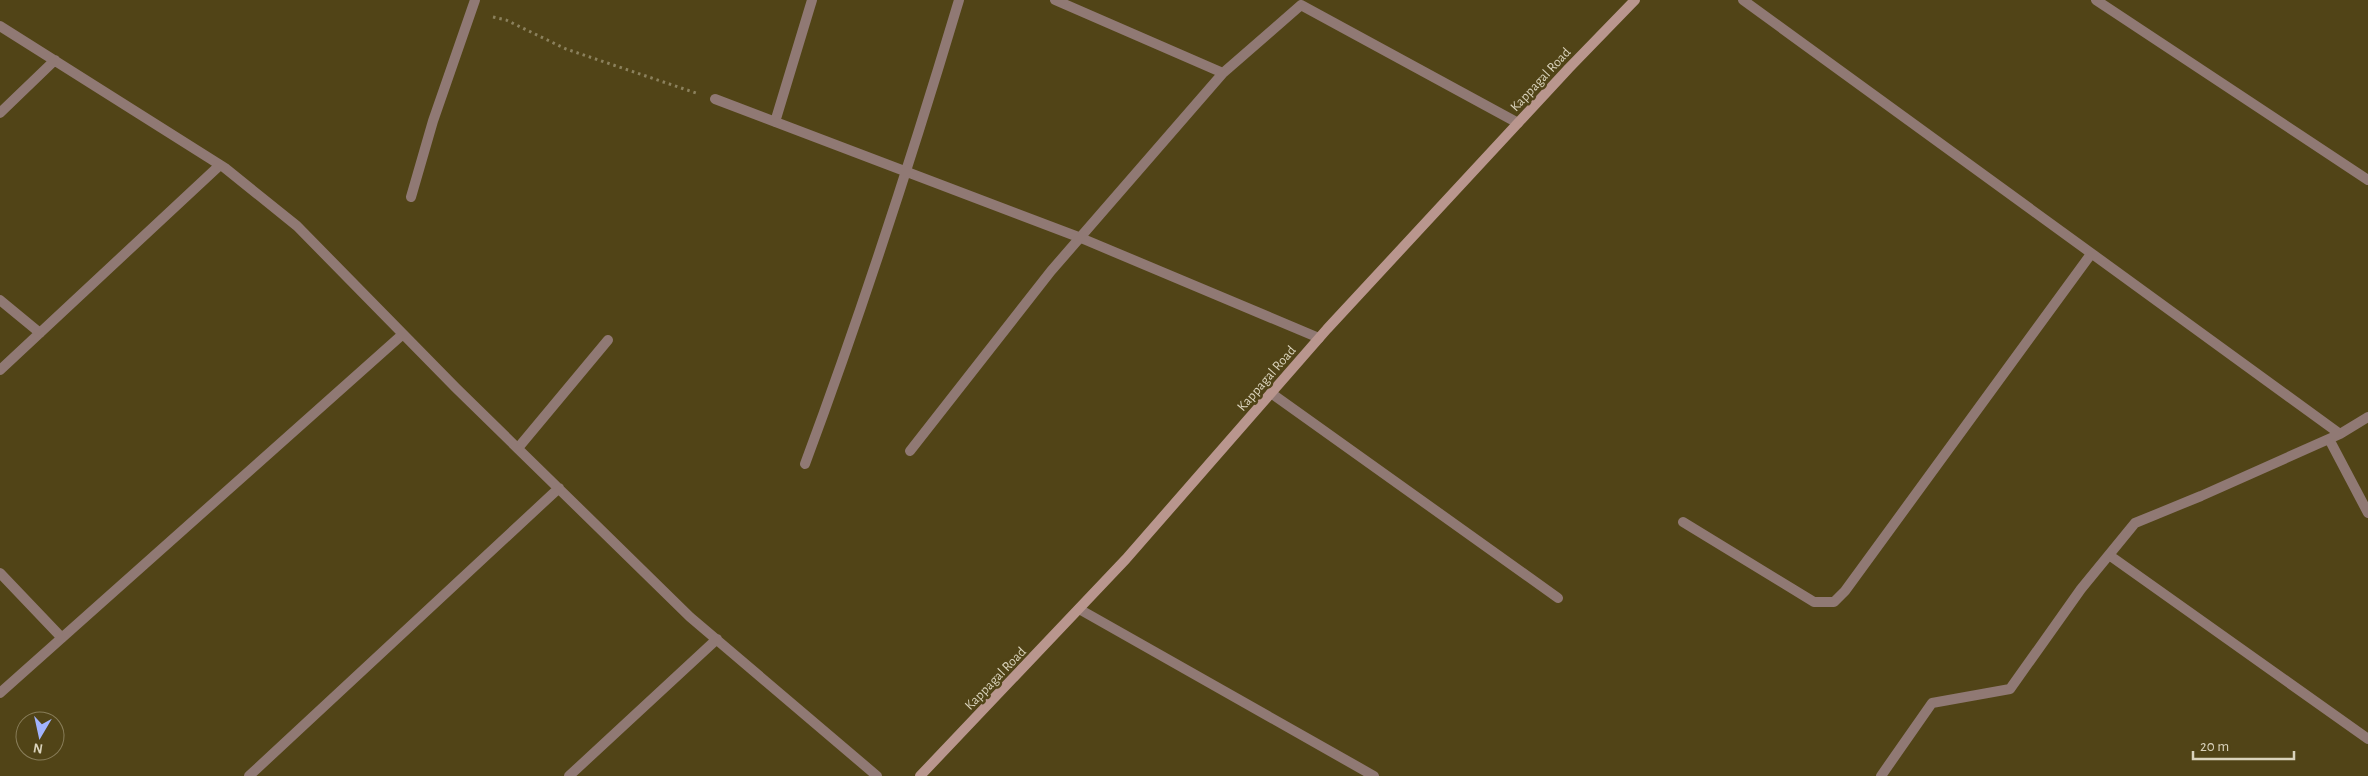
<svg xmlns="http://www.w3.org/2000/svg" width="2368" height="776" font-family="'Alegreya Sans',sans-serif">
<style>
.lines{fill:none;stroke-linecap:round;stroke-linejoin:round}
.path{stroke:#8b815d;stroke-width:3;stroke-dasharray:2.5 4;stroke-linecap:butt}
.service{stroke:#907974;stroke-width:10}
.minor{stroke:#907974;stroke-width:10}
.secondary{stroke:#b9968e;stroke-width:10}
.labels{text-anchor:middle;stroke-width:5;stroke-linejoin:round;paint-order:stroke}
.street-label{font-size:14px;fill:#dad3bc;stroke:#514417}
</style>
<rect width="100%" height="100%" fill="#514417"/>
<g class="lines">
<path class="path" d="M493 17 506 20 566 49 696 93"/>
<path class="service" d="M411 197 433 121 475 0"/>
<path class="minor" d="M1055 0 1223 73
M1743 0 2340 434
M2096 0 2368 180
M0 26 225 168 297 226 456 388 690 617 877 776
M715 99 1081 238 1319 338
M0 113 55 60
M775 122 812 0
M0 300 40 333
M0 370 220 165
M1271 393 1558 598
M2329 439 2368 513
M518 448 608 340
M910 451 1051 271 1223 73 1301 5 1518 123
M805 464C862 311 912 157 959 0
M1683 522 1814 602H1834L1845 591 2091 254
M2109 555 2368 739
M0 573 62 638
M1079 609 1374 776
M0 693 403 334
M249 776 559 488
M569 776 717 639
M1881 776 1932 703 2010 689 2081 589 2135 523 2201 496 2340 434 2368 417"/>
<path class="secondary" d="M920 776 1126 559 1327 329 1569 68 1635 0"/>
</g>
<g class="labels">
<g class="street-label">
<text transform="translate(1540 79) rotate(-47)" y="5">Kappagal Road</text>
<text transform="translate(1266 378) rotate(-49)" y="5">Kappagal Road</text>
<text transform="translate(995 678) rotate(-46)" y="5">Kappagal Road</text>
</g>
</g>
<g transform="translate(40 736) rotate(189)"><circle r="24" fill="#514417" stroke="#887d59"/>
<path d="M0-4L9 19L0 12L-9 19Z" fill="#a1b3fd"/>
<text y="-8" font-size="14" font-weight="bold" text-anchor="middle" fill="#dad3bc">N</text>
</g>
<path d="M2193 751v8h101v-8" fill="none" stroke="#dad3bc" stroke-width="2.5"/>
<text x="2200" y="751" font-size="15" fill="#dad3bc" stroke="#514417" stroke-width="4" paint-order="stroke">20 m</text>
</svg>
